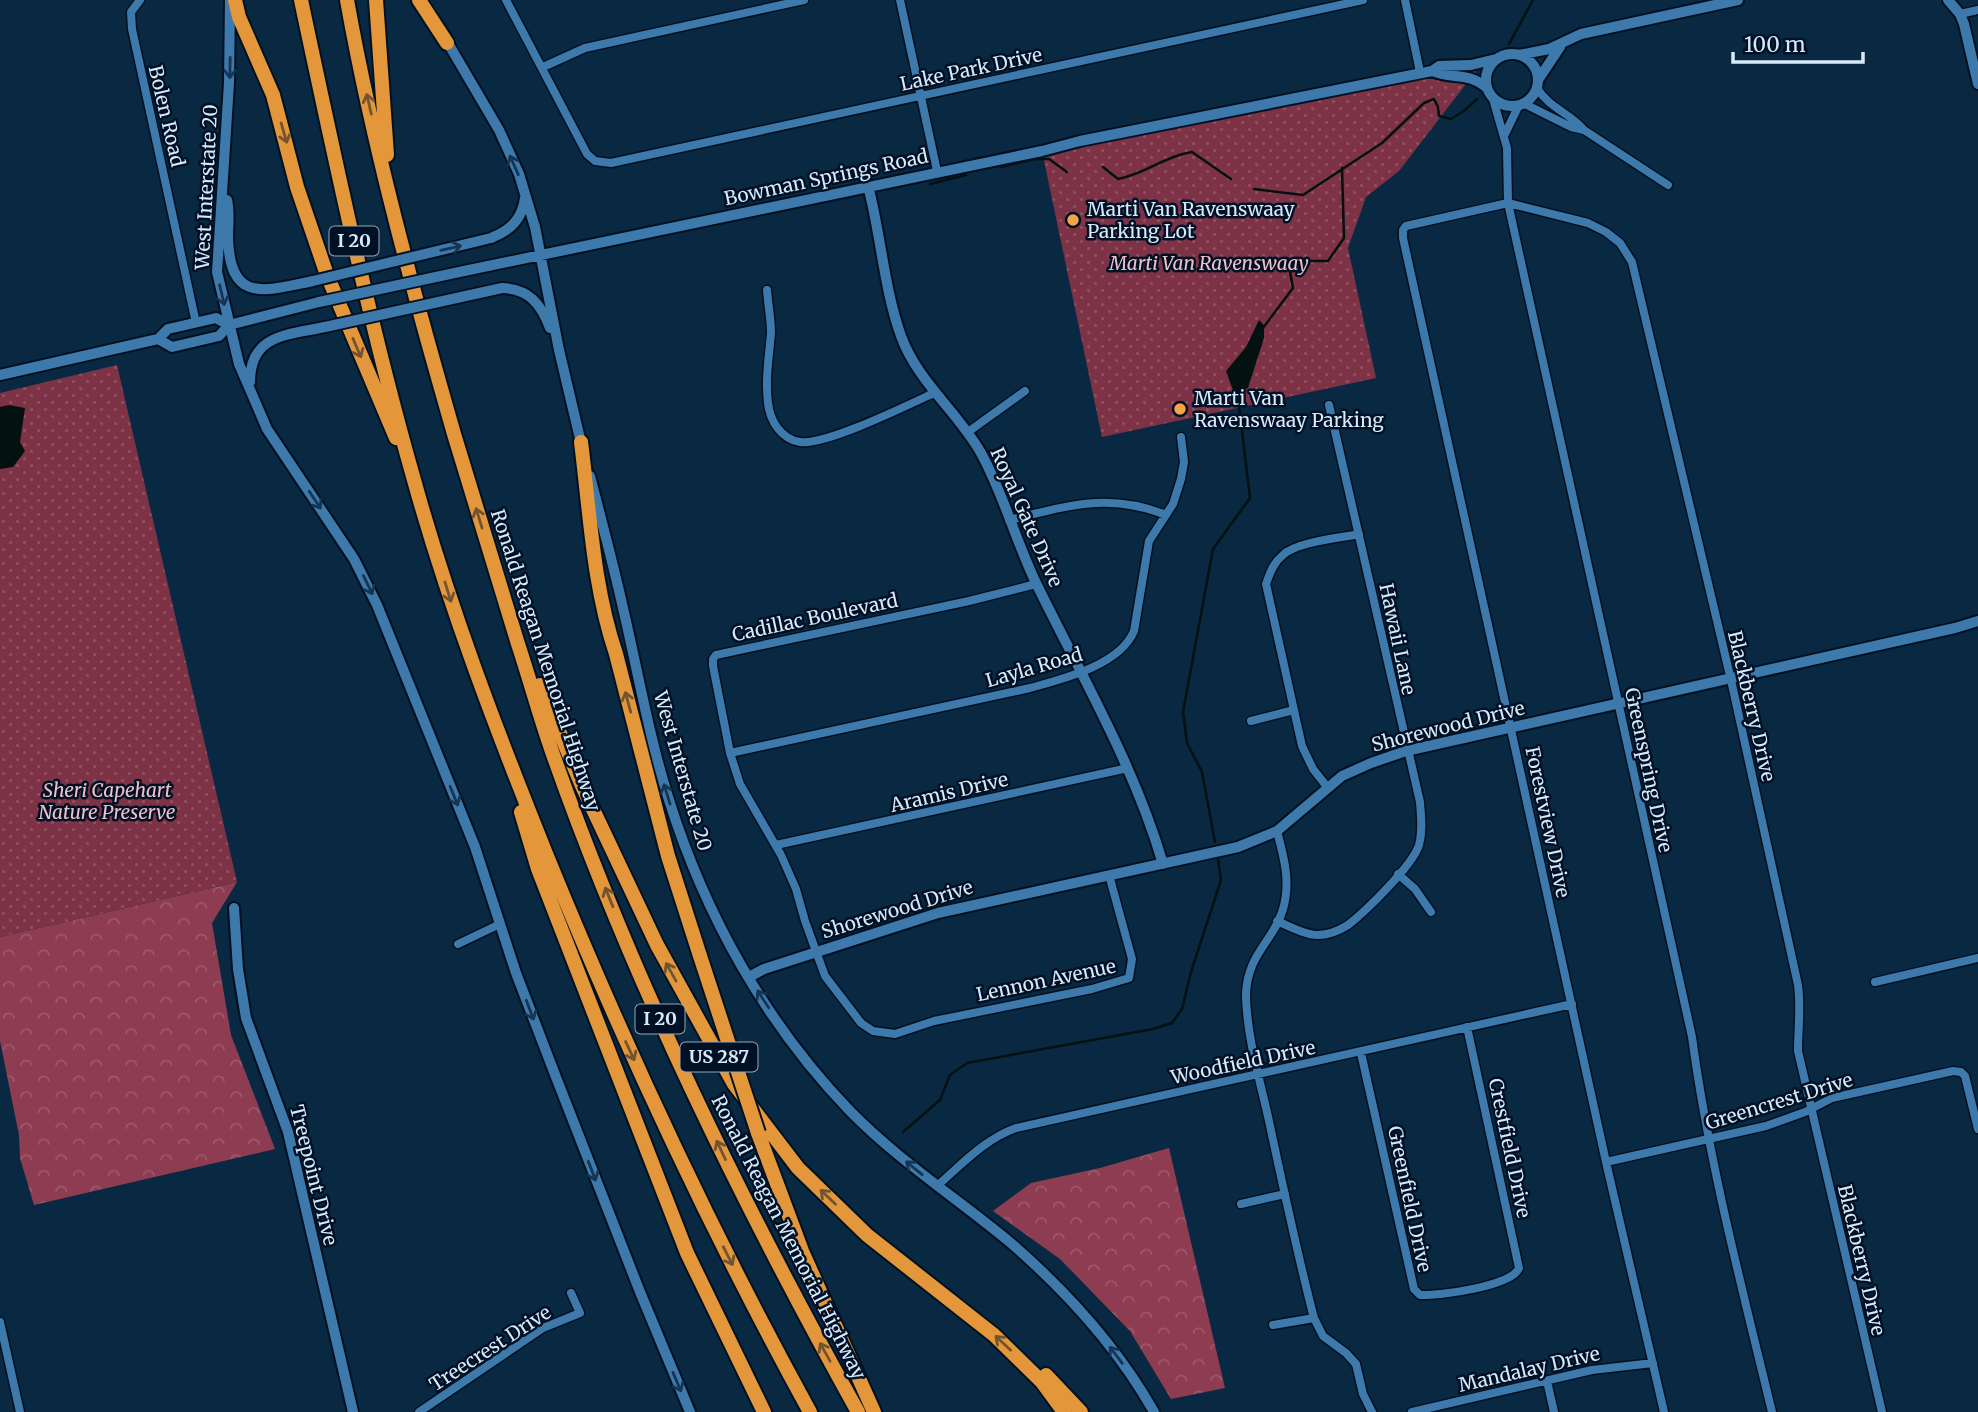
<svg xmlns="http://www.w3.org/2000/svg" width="1978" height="1412" font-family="Merriweather,serif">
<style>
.forest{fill:url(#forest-crowns)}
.park{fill:url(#park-dots)}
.water{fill:#031210}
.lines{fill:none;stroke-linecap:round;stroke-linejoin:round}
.stream{stroke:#031210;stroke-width:2.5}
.street-casing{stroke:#021121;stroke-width:11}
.secondary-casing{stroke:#021121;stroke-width:14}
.highway-casing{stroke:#021121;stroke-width:18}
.street{stroke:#3e79ab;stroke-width:8}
.secondary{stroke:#3e79ab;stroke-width:10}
.highway{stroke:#e3963a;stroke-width:14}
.secondary-bridge-casing{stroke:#021121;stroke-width:14;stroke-linecap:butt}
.highway-bridge-casing{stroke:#021121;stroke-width:18;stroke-linecap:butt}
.secondary-bridge{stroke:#3e79ab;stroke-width:10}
.highway-bridge{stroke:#e3963a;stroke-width:14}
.oneway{stroke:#163554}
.oneway2{stroke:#725430}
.poi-dot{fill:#f4a345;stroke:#001125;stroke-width:2.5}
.labels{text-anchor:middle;stroke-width:5;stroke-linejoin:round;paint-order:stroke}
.shield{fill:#001125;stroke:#96a8ba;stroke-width:2}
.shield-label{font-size:18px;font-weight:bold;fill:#d7e9fa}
.street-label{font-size:19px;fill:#d7e9fa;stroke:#001125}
.poi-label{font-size:19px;fill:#d7e9fa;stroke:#001125;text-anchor:start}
.park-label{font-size:19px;font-style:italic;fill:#f1c0c8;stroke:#001125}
</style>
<defs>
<pattern id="forest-crowns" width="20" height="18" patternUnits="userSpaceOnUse" patternTransform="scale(1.75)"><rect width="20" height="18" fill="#8e3c51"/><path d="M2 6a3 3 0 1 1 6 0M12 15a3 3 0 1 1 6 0" fill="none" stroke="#9d586b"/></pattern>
<pattern id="park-dots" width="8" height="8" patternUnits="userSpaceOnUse" patternTransform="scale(1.75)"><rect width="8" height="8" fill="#7d3246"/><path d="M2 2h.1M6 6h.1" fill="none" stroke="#8f5062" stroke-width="1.8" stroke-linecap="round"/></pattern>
</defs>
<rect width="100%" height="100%" fill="#092943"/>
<path class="forest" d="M237 882 212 923 231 1035 275 1149 34 1205 20 1158 19 1135 0 1041V937Z
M1169 1148 1225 1388 1171 1399 1130 1331 1060 1259 993 1211 1031 1183 1100 1168Z"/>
<path class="park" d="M1479 67 1399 171 1366 197 1348 248 1376 378 1102 437 1042 151Z
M117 365 237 882 0 937V393Z"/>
<path class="water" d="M1259 320 1264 325V338L1248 388 1234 393 1226 371 1246 347Z
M9 405 25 408 20 442 25 451 13 467 0 469V407Z"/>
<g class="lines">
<path class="stream" d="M1509 44 1533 0
M1001 167 1035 159H1049L1067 172
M1103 167 1118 179C1145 174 1165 156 1192 152L1231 179
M930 184 966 175
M1254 189 1303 195 1382 143 1424 103 1434 99 1438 107 1439 116 1451 119 1465 110 1477 99
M1263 328 1293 288 1289 266 1300 261H1328L1344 238 1342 168
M1215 842 1202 772 1187 743 1183 712 1213 549 1250 498 1237 389
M903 1132 940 1100 950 1075 967 1063 1153 1029 1172 1023 1182 1009 1191 972 1221 880 1218 859"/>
<g class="street-casing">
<path id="street" d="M140 0 131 12 132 29 196 323
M506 0 587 154 595 161 611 163 1363 0
M900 0 937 171
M1405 0 1420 72
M1960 14 1978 10
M543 67 585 48 804 0
M1537 88C1550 109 1569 112 1584 130
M1493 99 1507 148 1508 203 1692 1037C1709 1163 1742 1288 1772 1412
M1523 103 1571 127 1584 130 1668 185
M1505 134 1519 105
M767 290C768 304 771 319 771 333 769 357 765 379 768 403 770 421 781 439 800 442 825 446 910 404 936 392
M968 432 1025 391
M1009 520C1068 506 1108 492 1166 515
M1036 584 969 601 716 655 713 659V666L730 753 740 784 781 855 796 889 805 921 825 976 861 1023 873 1031 895 1034 934 1021 1092 989 1129 978 1132 959 1109 875
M1251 721 1294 710
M730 753 1030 688C1063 679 1120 665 1134 631L1149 541 1173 504 1181 479 1184 462 1181 437
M1328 788 1313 769 1302 746 1266 584C1270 573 1273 563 1283 555 1296 542 1340 538 1359 534
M1277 831C1284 858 1291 882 1283 909 1274 941 1246 955 1246 996 1247 1038 1260 1080 1269 1121 1283 1187 1297 1253 1314 1318L1323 1336 1346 1353 1356 1364 1363 1394 1372 1412
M776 845 1128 768
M1398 874 1415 889 1431 912
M1277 921C1289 926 1305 935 1318 935 1328 935 1340 930 1348 925 1366 911 1413 865 1419 845 1423 831 1421 816 1420 802L1329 405
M458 944 500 924
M1875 982 1978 958
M1361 1053 1414 1289 1420 1295C1439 1296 1513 1286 1519 1268L1467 1027
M1606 1162 1766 1126 1805 1112 1832 1098 1953 1071 1961 1072 1965 1076 1978 1129
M937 1186C962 1164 985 1139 1016 1128L1572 1004
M1241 1204 1285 1194
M0 1322 20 1412
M1273 1325 1314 1318
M1547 1381 1554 1412
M419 1412 543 1328 580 1313 571 1293
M1412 1412 1592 1370 1653 1363
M1664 1412 1606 1162 1403 238V230L1406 226 1508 203 1588 223 1606 232 1620 243 1632 262 1731 680 1798 985C1801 1007 1798 1029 1798 1051L1882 1412"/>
</g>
<g class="secondary-casing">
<path id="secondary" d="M230 0 229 83 217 272 239 364 267 429 354 559 377 605 475 847 516 973 554 1072 640 1292 690 1412
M1948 0 1960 14 1964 24 1978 84
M445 38 499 130 519 174 535 227 559 350 582 447
M1486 80a26 26 0 1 1 52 0a26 26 0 1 1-52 0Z
M1519 55 1549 49 1581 34 1738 0
M1432 71C1453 80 1467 71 1487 88
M1538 80 1560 47
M868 186C881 235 884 289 901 336 917 381 958 412 981 453 1004 495 1016 542 1037 585 1082 677 1134 765 1163 864
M227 200C230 212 228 225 228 238 230 304 264 291 313 281
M491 238C511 230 522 219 525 198
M464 271 1042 151 1080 141 1432 71 1439 66 1471 65 1496 59
M502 288C529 289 541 304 550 328
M229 325 319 302
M158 339 172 347 219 336 229 325
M0 375 158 339 168 329 216 318 229 325
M250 382C250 334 288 335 325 327
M590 476C601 519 613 563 623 608 638 672 649 737 669 800 705 915 766 1024 850 1111 899 1161 958 1199 1012 1244 1067 1292 1118 1348 1154 1412
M234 908 238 969 246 1018 288 1132 353 1412
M749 977 764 969 938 913 1238 847 1277 831 1342 776 1371 763 1406 751 1955 628 1978 621"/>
</g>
<g class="highway-casing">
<path id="highway" d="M235 0 239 17 273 95 297 187 327 275 396 438
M301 0C335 160 369 322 414 480 449 606 496 729 545 851 623 1043 710 1230 810 1412
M347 0C373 146 413 291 454 434 475 504 497 574 518 644 531 683 541 722 555 760 635 986 742 1203 858 1412
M376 0 387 155
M419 0 447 43
M581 442C590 513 593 586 616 654L668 856 700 956
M540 685 582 786 657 945 734 1084 798 1168 867 1235 994 1335 1042 1382 1064 1412
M521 812 538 869 687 1253 764 1412
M758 1133 802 1251 874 1412
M1046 1375 1081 1412"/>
</g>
<use href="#street" class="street"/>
<use href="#secondary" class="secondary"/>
<use href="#highway" class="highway"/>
<g class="secondary-bridge-casing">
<path id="secondary-bridge" d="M313 281 491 238
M319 302 464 271
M325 327 502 288"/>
</g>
<g class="highway-bridge-casing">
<path id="highway-bridge" d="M700 956 758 1133"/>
</g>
<use href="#secondary-bridge" class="secondary-bridge"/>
<use href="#highway-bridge" class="highway-bridge"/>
</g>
<defs><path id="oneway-shaft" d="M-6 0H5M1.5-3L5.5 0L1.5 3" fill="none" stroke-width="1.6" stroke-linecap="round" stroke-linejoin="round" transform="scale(1.75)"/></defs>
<g class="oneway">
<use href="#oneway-shaft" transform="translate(230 68) rotate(91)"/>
<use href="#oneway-shaft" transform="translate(514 165) rotate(-114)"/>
<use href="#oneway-shaft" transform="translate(451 248) rotate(-13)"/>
<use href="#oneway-shaft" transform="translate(222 295) rotate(77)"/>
<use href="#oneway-shaft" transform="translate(315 500) rotate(56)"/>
<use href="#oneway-shaft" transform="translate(368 585) rotate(64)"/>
<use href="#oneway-shaft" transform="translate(667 794) rotate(-107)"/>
<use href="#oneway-shaft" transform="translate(454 796) rotate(68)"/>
<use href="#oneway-shaft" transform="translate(763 999) rotate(-123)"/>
<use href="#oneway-shaft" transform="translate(530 1010) rotate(69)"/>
<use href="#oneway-shaft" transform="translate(914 1168) rotate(-141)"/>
<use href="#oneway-shaft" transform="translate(592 1171) rotate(69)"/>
<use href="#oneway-shaft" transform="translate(1116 1355) rotate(-127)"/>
<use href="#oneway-shaft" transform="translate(677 1382) rotate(67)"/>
</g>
<g class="oneway2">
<use href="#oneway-shaft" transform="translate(369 104) rotate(-103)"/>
<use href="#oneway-shaft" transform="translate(284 133) rotate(74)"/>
<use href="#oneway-shaft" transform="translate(357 348) rotate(67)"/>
<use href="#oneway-shaft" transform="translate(479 518) rotate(-107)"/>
<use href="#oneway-shaft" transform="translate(448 592) rotate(73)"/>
<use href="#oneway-shaft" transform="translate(628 702) rotate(-105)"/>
<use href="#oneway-shaft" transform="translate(609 897) rotate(-112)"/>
<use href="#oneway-shaft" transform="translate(671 972) rotate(-119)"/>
<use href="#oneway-shaft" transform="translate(630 1051) rotate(65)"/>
<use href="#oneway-shaft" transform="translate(721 1150) rotate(-115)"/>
<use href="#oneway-shaft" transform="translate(828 1197) rotate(-136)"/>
<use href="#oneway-shaft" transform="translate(728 1256) rotate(63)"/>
<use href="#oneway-shaft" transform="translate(1003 1343) rotate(-137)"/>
<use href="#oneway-shaft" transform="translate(825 1352) rotate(-119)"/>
</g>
<g class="poi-dot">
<circle cx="1073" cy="220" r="7"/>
<circle cx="1180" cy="409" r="7"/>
</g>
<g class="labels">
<g class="shield">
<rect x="329.5" y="226.5" width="49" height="29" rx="5"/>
<rect x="635.5" y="1004.5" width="49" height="29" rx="5"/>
<rect x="680.5" y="1042.5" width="77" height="29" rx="5"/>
</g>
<g class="shield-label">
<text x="354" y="247">I 20</text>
<text x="660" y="1025">I 20</text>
<text x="719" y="1063">US 287</text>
</g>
<g class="street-label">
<text transform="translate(971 69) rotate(-12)" y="7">Lake Park Drive</text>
<text transform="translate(167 116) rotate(77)" y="7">Bolen Road</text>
<text transform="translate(826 177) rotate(-12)" y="7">Bowman Springs Road</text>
<text transform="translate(206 187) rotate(-87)" y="7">West Interstate 20</text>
<text transform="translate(1027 517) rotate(66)" y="7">Royal Gate Drive</text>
<text transform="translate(815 617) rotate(-12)" y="7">Cadillac Boulevard</text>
<text transform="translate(1398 639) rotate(78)" y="7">Hawaii Lane</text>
<text transform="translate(546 660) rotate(72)" y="7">Ronald Reagan Memorial Highway</text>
<text transform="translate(1034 667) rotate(-16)" y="7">Layla Road</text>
<text transform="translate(1752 706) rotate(77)" y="7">Blackberry Drive</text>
<text transform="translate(1448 726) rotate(-14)" y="7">Shorewood Drive</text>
<text transform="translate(1649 770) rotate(78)" y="7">Greenspring Drive</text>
<text transform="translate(683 771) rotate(74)" y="7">West Interstate 20</text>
<text transform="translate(949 792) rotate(-13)" y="7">Aramis Drive</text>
<text transform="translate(1548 822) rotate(78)" y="7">Forestview Drive</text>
<text transform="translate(897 909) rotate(-17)" y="7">Shorewood Drive</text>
<text transform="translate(1046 980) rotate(-12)" y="7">Lennon Avenue</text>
<text transform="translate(1243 1062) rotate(-12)" y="7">Woodfield Drive</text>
<text transform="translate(1779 1101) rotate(-17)" y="7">Greencrest Drive</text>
<text transform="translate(1510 1148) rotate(78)" y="7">Crestfield Drive</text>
<text transform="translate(314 1175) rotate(76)" y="7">Treepoint Drive</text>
<text transform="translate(1410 1199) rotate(78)" y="7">Greenfield Drive</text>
<text transform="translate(789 1237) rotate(63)" y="7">Ronald Reagan Memorial Highway</text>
<text transform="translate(1862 1260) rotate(77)" y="7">Blackberry Drive</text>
<text transform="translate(490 1348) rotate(-33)" y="7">Treecrest Drive</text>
<text transform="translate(1529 1369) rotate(-13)" y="7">Mandalay Drive</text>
</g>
<g class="poi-label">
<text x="1087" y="216">Marti Van Ravenswaay<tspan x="1087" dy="22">Parking Lot</tspan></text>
<text x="1194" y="405">Marti Van<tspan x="1194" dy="22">Ravenswaay Parking</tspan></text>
</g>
<g class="park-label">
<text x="1209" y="270">Marti Van Ravenswaay</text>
<text x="107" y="797">Sheri Capehart<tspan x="107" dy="22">Nature Preserve</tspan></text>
</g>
</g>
<path d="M1733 52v10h130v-10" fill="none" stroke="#d7e9fa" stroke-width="3.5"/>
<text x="1744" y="52" font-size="21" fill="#d7e9fa" stroke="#001125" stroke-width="5" paint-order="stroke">100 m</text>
</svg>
